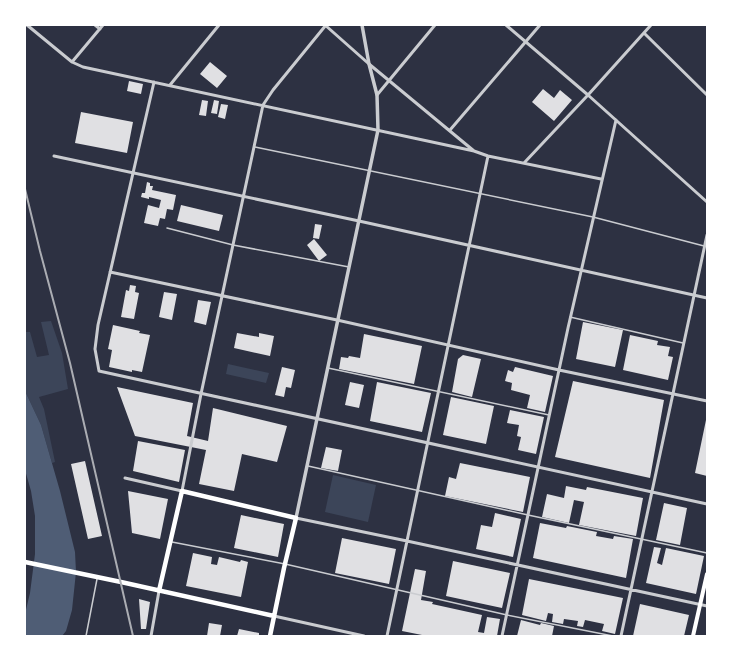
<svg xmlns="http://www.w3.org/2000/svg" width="732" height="661" font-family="'Noto Sans',sans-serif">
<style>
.green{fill:#3c4559}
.water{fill:#4f5d75}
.building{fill:#e0e0e3}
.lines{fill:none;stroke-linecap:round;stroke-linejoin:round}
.service{stroke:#caccd0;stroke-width:1.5}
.minor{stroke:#caccd0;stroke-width:3}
.tertiary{stroke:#caccd0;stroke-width:3.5}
.secondary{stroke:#fff;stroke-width:4}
.primary{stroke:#fff;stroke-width:4.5}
.rail{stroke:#abadb3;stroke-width:2}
</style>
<rect width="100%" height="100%" fill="#2d3142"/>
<path class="green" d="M51 321 62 353 68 389 39 397 44 409 55 462 52 463 41 425 25 391V332H30L37 357 49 355 41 322Z
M228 364 269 373 266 383 226 374Z
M333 475 376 485 368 522 325 512Z"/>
<path class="water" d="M25 391 41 425 60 491 75 552 76 572 72 610 66 631 62 636H25V614L30 593 35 554V516L31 491 25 470Z"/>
<path class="building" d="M210 62 227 76 217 88 200 74Z
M129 81 143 84 141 94 127 91Z
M543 89 554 98 560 90 572 100 554 121 532 102Z
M202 100 208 101 206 116 199 115Z
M214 100 219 101 217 114 211 113Z
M221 104 228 105 225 119 218 117Z
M81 112 133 122 127 153 75 143Z
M147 182 150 183V186H153L152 190 176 195 173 210 167 209 165 219 160 218 158 226 144 223 148 205 159 208 161 200 149 197V199L141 197 142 193H145Z
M181 205 223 215 219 231 177 221Z
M315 224 322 225 319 239 313 238Z
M314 239 327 255 319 261 307 245Z
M130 285 136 286 135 292 139 293 134 319 121 317 126 290 129 291Z
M164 292 177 294 172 320 159 317Z
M198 300 211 302 206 325 194 322Z
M583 322 623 330 615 367 576 359Z
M113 325 140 331 139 333 150 335 142 372 132 370V372L109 367 112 350 108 349Z
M237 333 259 337V333L274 336 270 356 234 348Z
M364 334 422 346 414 384 339 369 341 357 348 358 349 356 360 358Z
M630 335 658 341 657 345 670 347 668 356 673 357 668 380 623 370Z
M463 355 481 359 472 397 452 392 458 359Z
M282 367 295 370 291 388 286 387 284 397 275 395Z
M515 367 553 376 545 412 527 408 530 395 511 390 512 383 505 381 508 370 513 372Z
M573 381 664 400 650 478 555 457Z
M350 382 364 385 359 408 345 405Z
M377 382 431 393 422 432 370 421Z
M117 387 193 403 187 436 208 441 213 408 287 426 277 462 242 454 234 491 199 484 206 450 135 436Z
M451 397 494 406 486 444 443 435Z
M510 410 544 417 536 454 518 450 521 437 517 436 519 425 507 423Z
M706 420H707V476L695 473Z
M138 441 185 450 179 482 133 471Z
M326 447 342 450 338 471 321 468Z
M85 461 102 536 88 539 71 464Z
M460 463 530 477 523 512 445 496 449 477 456 479Z
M566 486 586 490 587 487 643 498 636 536 579 525 584 502 574 500 569 523 542 517 547 494 564 498Z
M128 491 168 499 160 539 132 533Z
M664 503 687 508 680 545 656 540Z
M495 513 521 519 513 557 476 549 481 525 492 527Z
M241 515 284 524 278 557 234 548Z
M540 523 566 528 567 526 597 532 596 536 613 539 614 536 633 539 626 578 533 558Z
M342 538 396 549 389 584 335 573Z
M654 547 661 548 657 563 662 565 666 548 704 556 696 594 646 583Z
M193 553 212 557 211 564 217 565 219 557 240 562 241 560 248 562 241 597 186 586Z
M453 561 510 573 502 608 446 596Z
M415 569 426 571 421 600 433 602 432 604 482 615 478 632 484 633 487 617 500 619 497 636H427L402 631Z
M529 579 623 598 615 634 602 631 604 624 585 620 583 627 577 626 578 621 564 619 563 624 552 622 553 614 548 613 546 621 522 615Z
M139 599 150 602 146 629H141Z
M640 604 689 615 684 636H633Z
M521 620 540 625 541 623 554 626 552 636H517Z
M209 623 222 625 220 636H207Z
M239 629 259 633V636H237Z"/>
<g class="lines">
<path class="service" d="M255 147 593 217 704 246
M167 228 233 245 349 267
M570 317 683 343
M328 368 549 415
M308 466 528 515 707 553
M172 542 285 564 507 615 613 636
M86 636 97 579"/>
<path class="minor" d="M27 25 72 62 83 67 474 151
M95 25 100 29
M325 25 369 64 474 151 488 156 601 179
M506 25 588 95 707 202
M644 33 707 95
M72 62 103 25
M154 82 98 325 95 349 99 371 707 504
M170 85 219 25
M377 95 435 25
M450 130 540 25
M54 156 359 221 707 298
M524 163 588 95 651 25
M110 272 337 320 559 370 707 401
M125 478 182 491 201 394 263 105 273 90 326 25
M296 518 407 541 707 606
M274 616 364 636
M151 636 159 591
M387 636 488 156
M502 636 568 328 616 120
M621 636 707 235"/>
<path class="tertiary" d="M296 518 378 130 377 95 369 64 362 25"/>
<path class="secondary" d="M693 636 707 574"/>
<path class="primary" d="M25 562 121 582 274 616
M159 591 182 491 296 518 284 568 270 636"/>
<path class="rail" d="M25 189 40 251 70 363 133 636"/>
</g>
<rect width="732" height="661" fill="none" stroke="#ffffff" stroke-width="52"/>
</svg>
